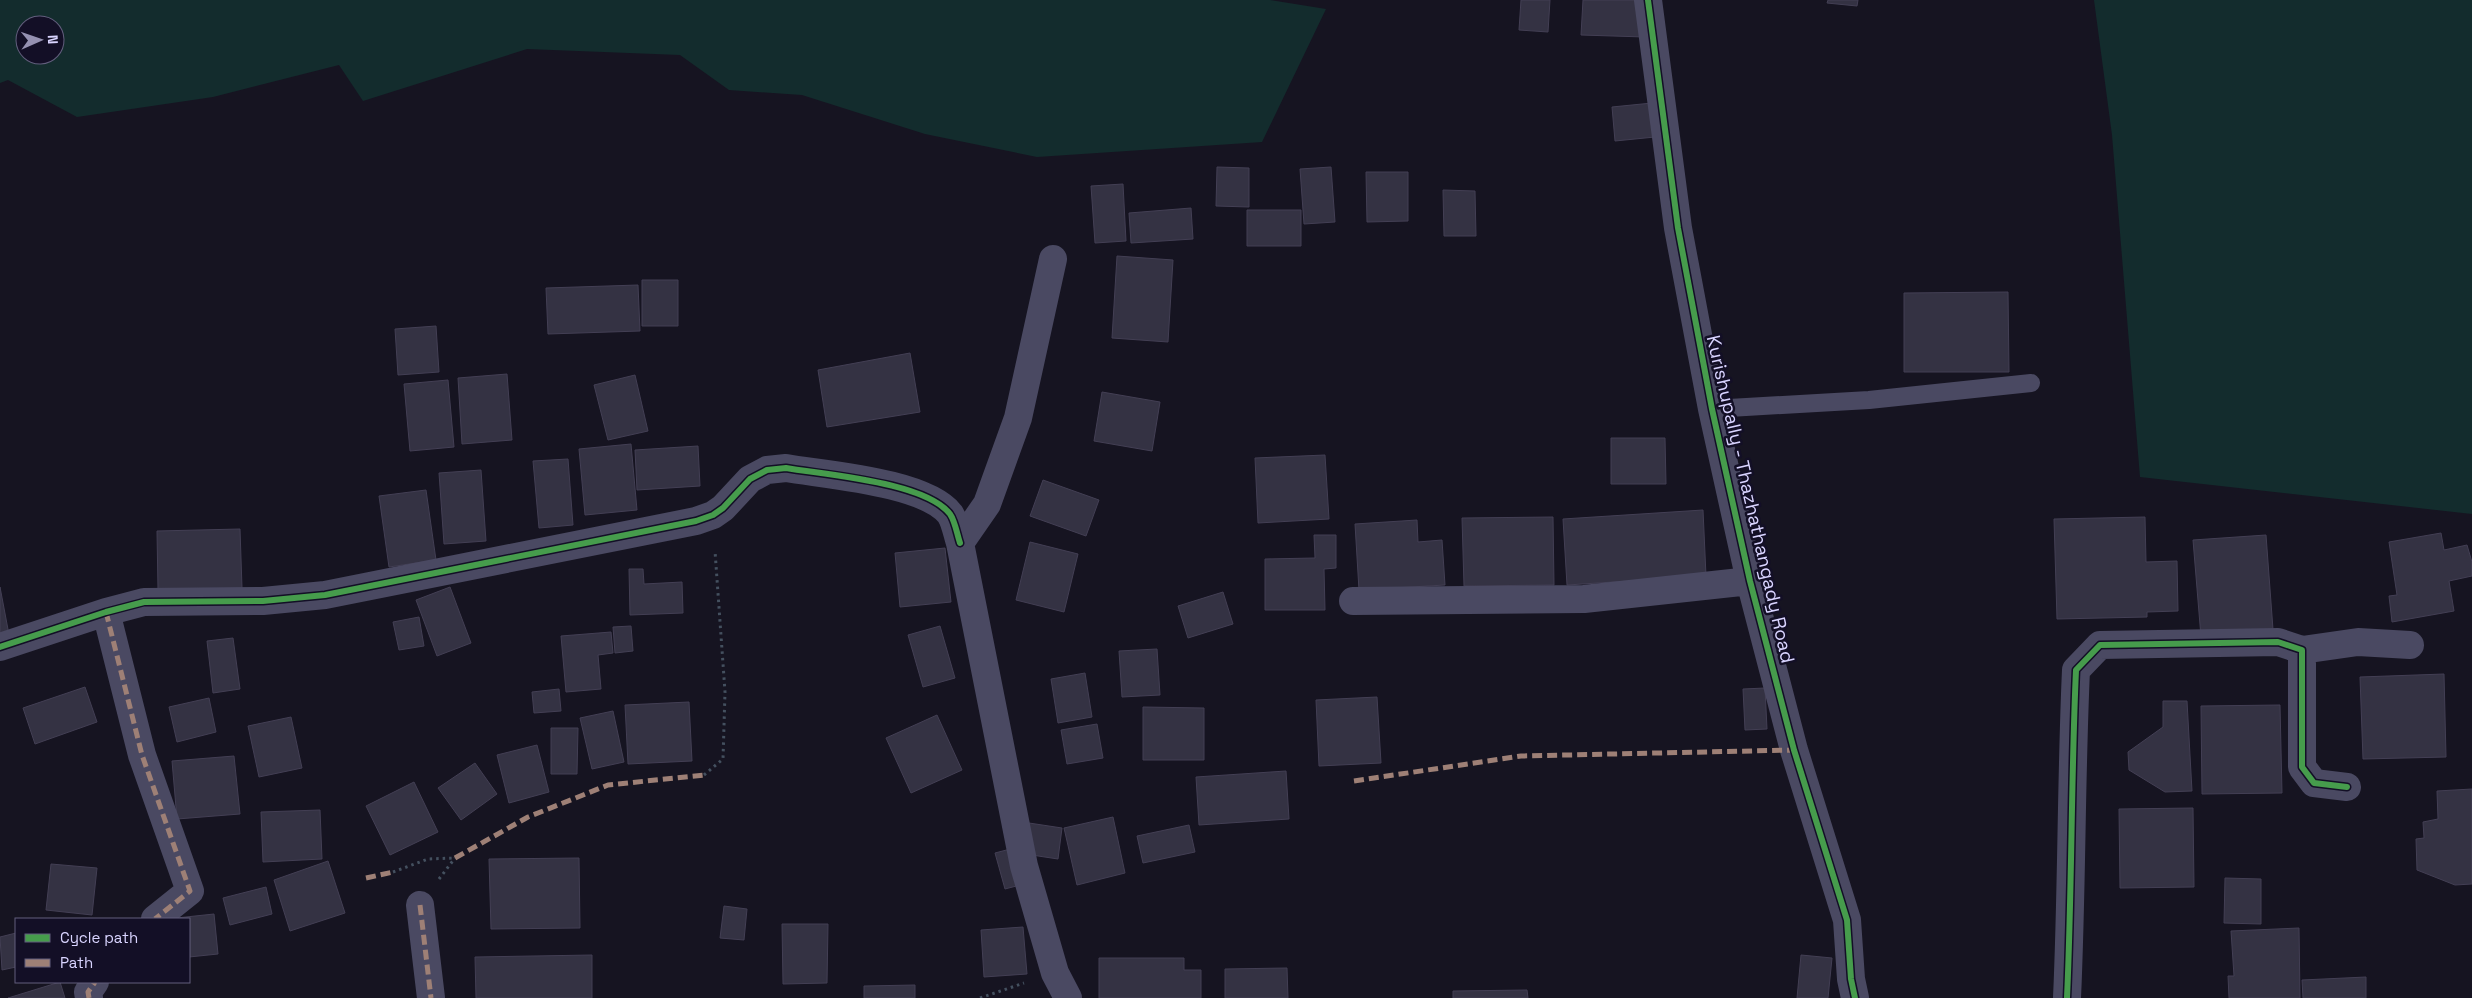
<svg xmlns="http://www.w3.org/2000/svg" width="2472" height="998" font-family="'Space Grotesk',sans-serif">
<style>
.green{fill:#132c2d;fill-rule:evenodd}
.building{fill:#343243;stroke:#433f54}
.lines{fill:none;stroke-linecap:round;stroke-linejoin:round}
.path{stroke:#44505f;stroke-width:3;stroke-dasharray:2.5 4;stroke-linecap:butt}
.service{stroke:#4a4962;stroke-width:18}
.minor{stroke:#4a4962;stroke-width:28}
.quiet{stroke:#9e8076;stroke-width:5;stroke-dasharray:10 5;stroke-linecap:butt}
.cycleway-casing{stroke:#130f26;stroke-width:9}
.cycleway{stroke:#469c4c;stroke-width:6}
.labels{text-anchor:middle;stroke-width:5;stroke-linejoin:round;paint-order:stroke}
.street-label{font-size:19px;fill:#d9d4ff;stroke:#130f26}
</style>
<rect width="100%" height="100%" fill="#161421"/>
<path class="green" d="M0 0H1270L1326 9 1262 142 1037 157 925 134 802 95 729 90 680 55 527 49 363 101 339 65 213 97 77 117 8 80 0 83ZM25 25H55V55H25Z
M2094 0H2472V514L2140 477 2112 135Z"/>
<path class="building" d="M1521 0H1550L1548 32 1519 30Z
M1583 0H1646L1645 37 1581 35Z
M1828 0H1858L1857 6 1827 3Z
M1652 103 1655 137 1615 141 1612 107Z
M1217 167 1249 168V207L1216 206Z
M1331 167 1335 222 1304 224 1300 169Z
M1366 172H1408V221L1367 222Z
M1123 184 1126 241 1095 243 1091 186Z
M1443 190 1475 191 1476 236H1444Z
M1191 208 1193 239 1131 243 1129 213Z
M1247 210H1301V246H1247Z
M1117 256 1173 260 1168 342 1112 338Z
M642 280H678V326H642Z
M638 285 640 331 548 334 546 288Z
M2008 292 2009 372H1904V293Z
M436 326 439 372 398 375 395 329Z
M910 353 920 412 827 427 818 370Z
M507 374 512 440 462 444 458 378Z
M635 375 648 431 608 440 594 385Z
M448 380 454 447 410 451 404 384Z
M1102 392 1160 402 1152 451 1094 441Z
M1611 438H1665L1666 484H1611Z
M631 444 637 510 585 515 579 449Z
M698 446 700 486 637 490 635 450Z
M1325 455 1329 519 1258 523 1255 458Z
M568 459 573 525 539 528 533 461Z
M481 470 486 541 444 544 439 473Z
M1043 480 1099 500 1086 536 1030 516Z
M426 490 436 560 389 567 379 496Z
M1703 510 1706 576 1567 585 1563 519Z
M1553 517 1554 585 1464 586 1462 518Z
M2145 517 2146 562 2177 561 2178 611 2147 612V617L2057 619 2054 519Z
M1417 520 1418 542 1442 540 1445 585 1359 590 1355 524Z
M240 529 242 588 158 590 157 531Z
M2441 533 2444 550 2467 545 2472 562V576L2449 581 2454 611 2392 622 2389 596 2397 595 2389 542Z
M1314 535H1336V568L1324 569 1325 610H1265V559L1315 558Z
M2266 535 2274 643 2202 649 2193 540Z
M1030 542 1078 554 1064 612 1016 600Z
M945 548 951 602 900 607 895 553Z
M629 569H643L644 584 682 582 683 613 630 615Z
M0 587 10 640 0 642Z
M450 587 471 643 437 656 416 600Z
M1223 592 1233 624 1188 638 1178 606Z
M419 617 424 646 399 650 393 622Z
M631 626 633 651 615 653 613 627Z
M940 626 955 678 923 687 908 635Z
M611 632 613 653 598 655 601 689 566 692 561 636Z
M233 638 240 689 213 693 207 641Z
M1157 649 1160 695 1122 697 1119 651Z
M1085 673 1092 717 1058 723 1051 679Z
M2444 674 2446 757 2363 759 2360 677Z
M85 687 97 722 35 744 23 708Z
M1765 688 1767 729 1745 730 1743 689Z
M559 689 561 711 534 713 532 692Z
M1377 697 1381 763 1319 766 1316 700Z
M209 698 216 732 177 742 169 707Z
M2163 701H2187L2192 791 2165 792 2129 770 2128 752 2163 727Z
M689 702 692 761 628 764 625 705Z
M2280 705 2282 793 2202 794 2201 706Z
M1143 707 1204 708V760H1143Z
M613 711 624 762 592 769 580 718Z
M937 715 962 770 911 793 886 738Z
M291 717 302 768 259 777 248 726Z
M1097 724 1103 758 1067 764 1061 730Z
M551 728H578L577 774H551Z
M537 745 549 792 509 803 497 755Z
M234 756 240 814 177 819 172 761Z
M475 763 497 794 461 820 438 788Z
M1286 771 1289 819 1199 825 1196 777Z
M414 782 438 832 390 855 366 806Z
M2472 789V884L2455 885 2417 870 2416 839 2424 838 2423 822 2438 819 2437 791Z
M2193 808 2194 887 2120 888 2119 809Z
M320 810 322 859 263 862 261 812Z
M1113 817 1125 873 1077 885 1064 828Z
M1029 823 1062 828 1058 859 1025 854Z
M1189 825 1195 852 1143 863 1137 836Z
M1014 848 1024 884 1005 889 995 853Z
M579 858 580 928 491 929 489 859Z
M328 861 345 913 290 931 274 880Z
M51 864 97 868 92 915 46 910Z
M2225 878 2261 879V924L2224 923Z
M266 887 272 914 230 925 223 898Z
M724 906 747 909 744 940 720 938Z
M214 914 218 954 189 957V919H167Z
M782 924H828L827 983 783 984Z
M1023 927 1027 974 984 977 981 930Z
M2299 928 2300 998H2229L2228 976H2234L2231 931Z
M16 933V967L2 970 0 937Z
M592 955V998H476L475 957Z
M1801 955 1832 958 1828 998H1797Z
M1099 958H1184V970H1201V998H1099Z
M1287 968 1288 998H1225V969Z
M2366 977V998H2303L2302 980Z
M60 982 65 998H8Z
M915 985V998H864V986Z
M1527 990 1528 998H1453V991Z"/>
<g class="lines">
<path class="path" d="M704 775 723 759 725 692 715 551
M393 872 428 859 455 858
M439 879 455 858
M980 998 1024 983"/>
<path class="service" d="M1712 409 1869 400 2031 383"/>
<path class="minor" d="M1648 0 1678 228 1712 409 1750 581 1794 750 1847 920 1851 979 1855 998
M1053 259 1018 418 987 504 960 543 1024 866 1055 973 1068 998
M1353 601 1584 599 1750 581
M106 612 142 755 190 891 155 919
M0 647 106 612 144 602 263 601 325 595 696 521 713 515 723 508 750 479 767 470 786 468C826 475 925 482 950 514 955 521 957 534 960 543
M2302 650 2358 642 2410 645
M420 905 431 998
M89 998 88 992 95 982
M2067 998C2072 889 2071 779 2076 670L2100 645 2278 642 2302 650V767L2314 783 2347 787"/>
<path class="quiet" d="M106 612 142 755 190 891 155 919
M1354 781 1521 756 1794 750
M455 858 528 817 608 785 704 775
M366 878 393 872
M420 905 431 998
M89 998 88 992 95 982"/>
<g class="cycleway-casing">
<path id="cycleway" d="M1648 0 1678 228 1712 409 1750 581 1794 750 1847 920 1851 979 1855 998
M0 647 106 612 144 602 263 601 325 595 696 521 713 515 723 508 750 479 767 470 786 468C826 475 925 482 950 514 955 521 957 534 960 543
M2067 998C2072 889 2071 779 2076 670L2100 645 2278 642 2302 650V767L2314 783 2347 787"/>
</g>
<use href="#cycleway" class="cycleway"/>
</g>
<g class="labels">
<g class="street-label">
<text transform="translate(1751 499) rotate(77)" y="7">Kurishupally - Thazhathangady Road</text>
</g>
</g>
<rect x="15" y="918" width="175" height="65" fill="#130f26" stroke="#625e7d"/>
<rect x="25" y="934" width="25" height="8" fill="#469c4c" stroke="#625e7d"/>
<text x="60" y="943" font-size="15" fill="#d9d4ff">Cycle path</text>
<rect x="25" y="959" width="25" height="8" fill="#9e8076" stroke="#625e7d"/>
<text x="60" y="968" font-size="15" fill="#d9d4ff">Path</text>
<g transform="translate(40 40) rotate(88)"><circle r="24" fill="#130f26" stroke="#625e7d"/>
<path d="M0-4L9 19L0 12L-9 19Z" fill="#9591b1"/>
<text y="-8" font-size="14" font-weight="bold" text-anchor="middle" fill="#d9d4ff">N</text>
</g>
</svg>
